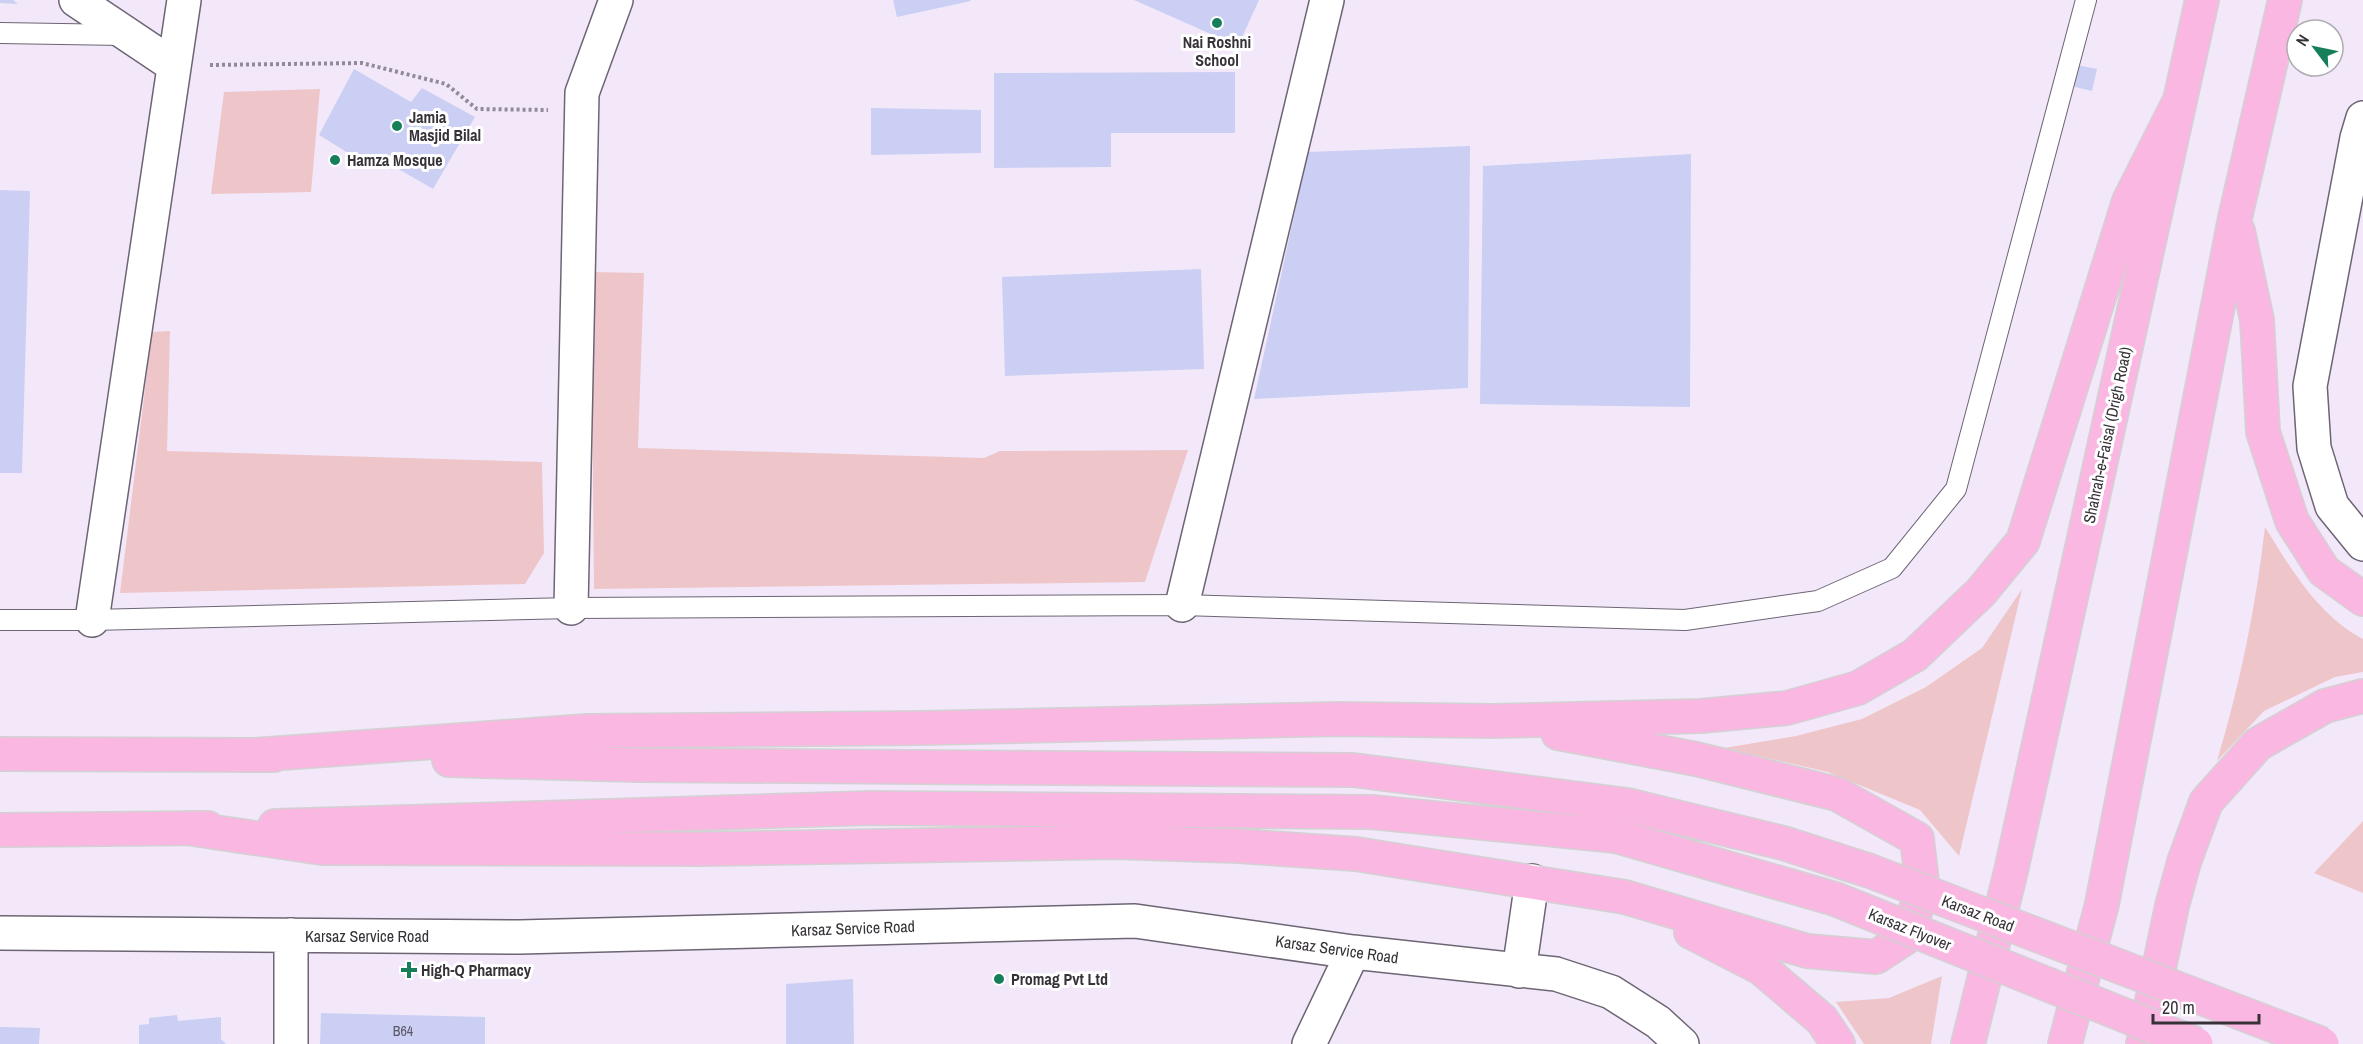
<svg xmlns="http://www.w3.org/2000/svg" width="2363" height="1044" font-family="'Archivo Narrow',sans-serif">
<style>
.green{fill:#eec6ca}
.building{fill:#cbcff3}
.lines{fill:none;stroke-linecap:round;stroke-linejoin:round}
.service-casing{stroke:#6d6573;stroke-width:22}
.minor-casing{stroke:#6d6573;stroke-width:36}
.trunk-casing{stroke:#d3d2d3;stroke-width:36}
.path{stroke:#928b97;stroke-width:4;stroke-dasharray:3 3;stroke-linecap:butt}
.service{stroke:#fff;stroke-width:20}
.minor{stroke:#fff;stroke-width:33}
.trunk{stroke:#fab7e2;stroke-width:33}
.trunk-bridge-casing{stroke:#d3d2d3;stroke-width:36;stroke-linecap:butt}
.trunk-bridge{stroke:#fab7e2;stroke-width:33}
.poi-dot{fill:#167f5a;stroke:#fff;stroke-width:2}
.labels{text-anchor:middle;stroke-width:6;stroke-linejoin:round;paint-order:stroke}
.number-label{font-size:14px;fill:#5b5967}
.poi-label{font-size:16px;font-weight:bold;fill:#363238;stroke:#fff;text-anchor:start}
.street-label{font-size:16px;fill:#363238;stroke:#fff}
</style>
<rect width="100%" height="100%" fill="#f2e8f9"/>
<path class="green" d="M320 89 311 192 211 194 224 92Z
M591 272 644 273 638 448 984 458 1000 451 1188 450 1145 582 594 589Z
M170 331 167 451 542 462 544 553 525 584 120 593 152 332Z
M2265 527C2291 569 2318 615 2363 639V672L2335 677 2264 711 2217 761C2240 684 2256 606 2265 527Z
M2022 589 1959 856 1920 810 1828 772 1724 748 1796 736 1862 719 1926 687 1982 648Z
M2363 821V893L2314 873Z
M1942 976 1931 1044H1864L1836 1002 1889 998Z"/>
<path class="building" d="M0 0H13L18 4 0 3Z
M893 0H970L971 1 897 17Z
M1134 0H1259L1238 46Z
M2077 65 2097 69 2092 91 2071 86Z
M354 69 411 102 422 88 475 117 433 189 383 160 374 169 319 135Z
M1235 72V133H1111V167L994 168V73Z
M871 108 981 110V153L871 155Z
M1470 146 1468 388 1254 399 1308 152Z
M1691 154 1690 407 1480 404 1483 166Z
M0 190 30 191 22 473H0Z
M1201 269 1204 369 1005 376 1002 277Z
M853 979 854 1044H786V984Z
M321 1013 485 1017V1044H320Z
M177 1015 178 1021 221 1017V1039L226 1044H139V1025L149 1024V1018Z
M0 1027 40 1028 39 1044H0Z"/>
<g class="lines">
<g class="service-casing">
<path id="service" d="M0 33 123 35
M0 620H92L571 608 1182 605 1685 620 1818 601 1892 568 1956 489 2086 0"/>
</g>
<g class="minor-casing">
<path id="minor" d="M76 0 173 65
M2363 118 2357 138 2310 386 2314 448 2332 506 2363 544
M1182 605 1327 0
M571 608 582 93 616 0
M92 620 184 0
M0 933 520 937 1135 921 1353 952 1556 974 1611 992 1658 1022 1682 1044
M291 935V1044
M1519 971 1532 881
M1309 1044 1353 952"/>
</g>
<g class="trunk-casing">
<path id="trunk" d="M2238 231 2257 320 2263 432 2292 521 2324 571 2363 599
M0 754 274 755
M254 755 587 731 922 728 1339 719 1492 721 1701 716 1787 708 1858 688 1915 655 1981 592 2023 541 2129 201 2180 100
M449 760 637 765 1353 770 1627 805
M275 826 871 808 1371 812 1616 836
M187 828 322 848 703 849 1115 842 1239 846 1356 854 1625 897 1807 951 1876 957 1905 938 1923 891 1917 839 1837 794 1696 759 1558 733
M0 830 208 828
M1691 932 1761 968 1822 1020 1838 1044
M1968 1044 2011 871 2202 0
M2065 1044 2102 904 2235 218 2285 0
M2143 1044 2172 906 2184 862 2206 802 2258 744 2325 706 2363 696"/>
</g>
<path class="path" d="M210 65 362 63 446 84 477 109 548 110"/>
<use href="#service" class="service"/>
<use href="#minor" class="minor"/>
<use href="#trunk" class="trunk"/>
<g class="trunk-bridge-casing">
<path id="trunk-bridge" d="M1627 805 1783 843 1870 871 2322 1044
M1616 836 1835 899 2196 1044"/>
</g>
<use href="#trunk-bridge" class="trunk-bridge"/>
</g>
<g class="poi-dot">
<circle cx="1217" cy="23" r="6"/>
<circle cx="397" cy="126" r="6"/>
<circle cx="335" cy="160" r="6"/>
<path d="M406 961h6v6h6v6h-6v6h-6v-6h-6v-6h6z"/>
<circle cx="999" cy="979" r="6"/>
</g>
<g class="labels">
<g class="number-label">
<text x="403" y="1036">B64</text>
</g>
<g class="poi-label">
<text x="1217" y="48" text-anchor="middle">Nai Roshni<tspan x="1217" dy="18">School</tspan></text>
<text x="409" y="123">Jamia<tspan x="409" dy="18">Masjid Bilal</tspan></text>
<text x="347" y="166">Hamza Mosque</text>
<text x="421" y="976">High-Q Pharmacy</text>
<text x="1011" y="985">Promag Pvt Ltd</text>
</g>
<g class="street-label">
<text transform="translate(2107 435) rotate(-78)" y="6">Shahrah-e-Faisal (Drigh Road)</text>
<text transform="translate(1978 913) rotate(21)" y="6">Karsaz Road</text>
<text transform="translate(853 928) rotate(-2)" y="6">Karsaz Service Road</text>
<text transform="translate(1910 929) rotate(22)" y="6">Karsaz Flyover</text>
<text x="367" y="942">Karsaz Service Road</text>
<text transform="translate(1337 949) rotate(8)" y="6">Karsaz Service Road</text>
</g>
</g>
<g transform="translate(2315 48) rotate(302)"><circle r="28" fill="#ffffff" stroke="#afadaf" stroke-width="1.5"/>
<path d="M0-4.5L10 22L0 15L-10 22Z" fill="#167f5a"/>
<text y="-9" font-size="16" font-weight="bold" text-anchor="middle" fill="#363238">N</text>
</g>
<path d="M2153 1014v9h106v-9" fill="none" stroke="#363238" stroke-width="3"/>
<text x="2162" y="1014" font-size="18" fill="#363238" stroke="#ffffff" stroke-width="4.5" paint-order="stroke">20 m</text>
</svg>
